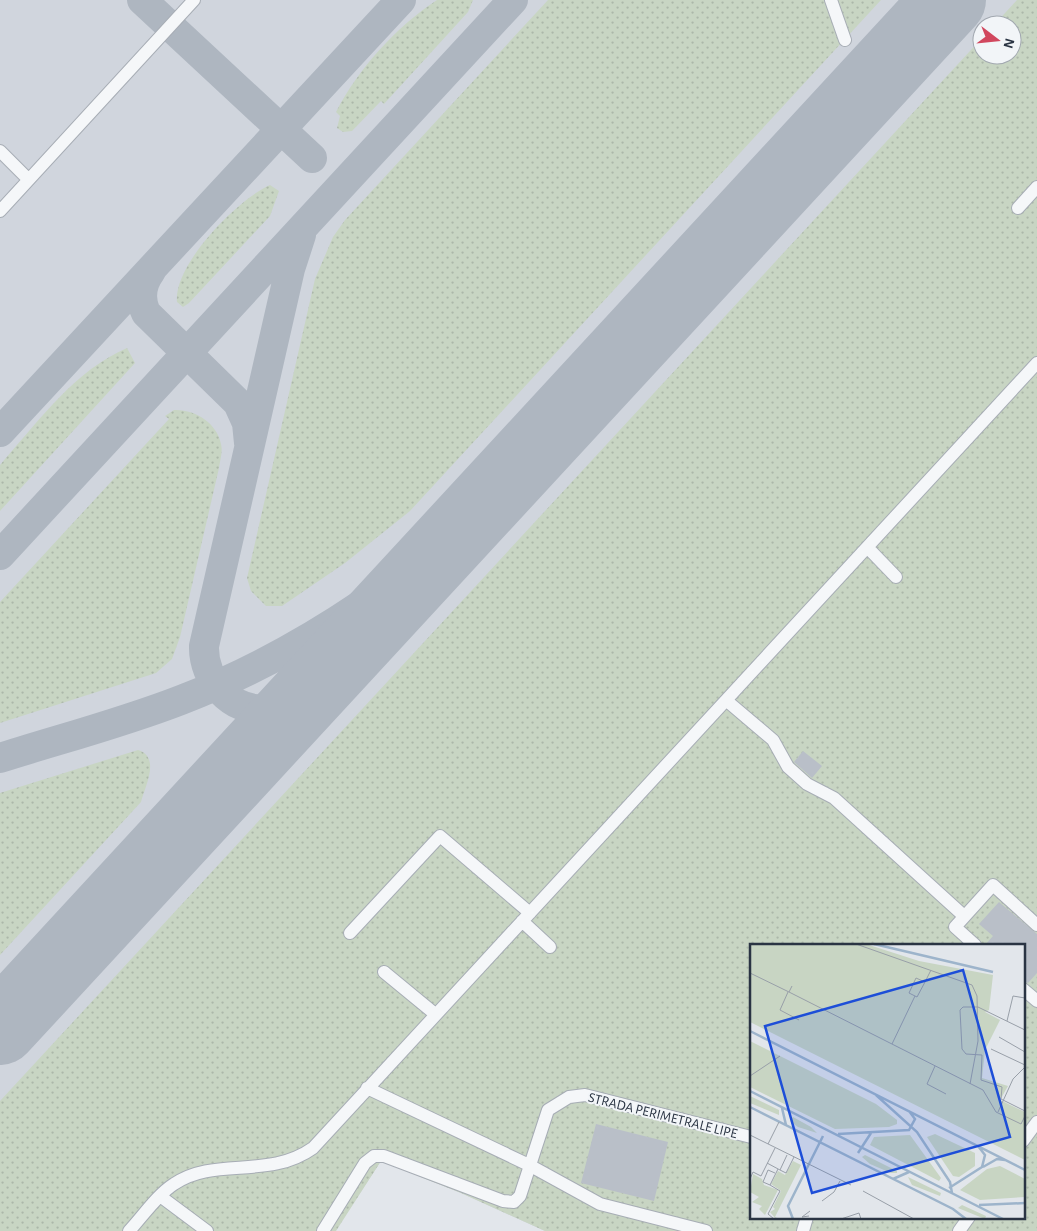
<svg xmlns="http://www.w3.org/2000/svg" width="1037" height="1231" font-family="'Alegreya Sans',sans-serif">
<style>
.built{fill:#d0d5dd;fill-rule:evenodd}
.grass{fill:url(#grass-dots);fill-rule:evenodd}
.lines{fill:none;stroke-linecap:round;stroke-linejoin:round}
.taxiway{stroke:#aeb6c0;stroke-width:30}
.runway{stroke:#aeb6c0;stroke-width:74}
.building{fill:#b9bfc8}
.minor-casing{stroke:#a7adb5;stroke-width:14}
.minor{stroke:#f5f7f9;stroke-width:12}
.labels{text-anchor:middle;stroke-width:4;stroke-linejoin:round;paint-order:stroke}
.street-label{font-size:14px;fill:#2a3443;stroke:#f2f5f8}
.inset-river{fill:none;stroke:#9db4cb;stroke-width:2.5}
.inset-road{fill:none;stroke:#989fa8;stroke-width:1}
.view{fill:#1d4ed8;fill-opacity:0.15;stroke:#1d4ed8;stroke-width:2.5}
.inset-edge{fill:none;stroke:#2a3443;stroke-width:2.5}
</style>
<defs>
<pattern id="grass-dots" width="8" height="8" patternUnits="userSpaceOnUse" patternTransform="scale(1.25)"><rect width="8" height="8" fill="#c8d5c3"/><path d="M2 2h.1M6 6h.1" fill="none" stroke="#acb7a9" stroke-width="1.8" stroke-linecap="round"/></pattern>
</defs>
<rect width="100%" height="100%" fill="#e2e6eb"/>
<path class="built" d="M0 0H1037V1231H545L461 1193 381 1161 335 1231H0ZM982 25H1012V55H982ZM751 945H1023V1217H751Z"/>
<path class="grass" d="M437 0H473L468 12 384 104 381 101 352 131 343 132 337 128 340 116 336 112C358 69 396 27 437 0Z
M548 0H881L410 511 345 563 282 606H266L251 591 247 578 315 279 333 237 345 220Z
M1017 0H1037V1231H545L461 1193 381 1161 336 1231H0V1101L982 38V55H1012V25H994ZM751 945H1023V1217H751Z
M270 185 279 191 270 216 189 303 183 307 177 302C173 265 238 199 270 185Z
M127 348 135 363 0 511V465L5 459C41 418 76 370 127 348Z
M174 410C195 409 217 423 221 444 223 452 220 460 219 468L180 637 172 659 156 673 0 723V602L169 419 165 416Z
M138 750C161 757 145 786 141 802L0 955V793Z"/>
<g class="lines">
<path class="taxiway" d="M142 0 312 158
M301 235 290 269 204 646C203 679 231 713 267 709 284 707 296 699 310 692
M151 271C142 283 139 298 146 313L238 403 247 423 249 443
M0 432 401 0
M0 555 513 0
M0 758C60 739 122 723 181 700 285 660 376 601 461 529"/>
<path class="runway" d="M0 1028 949 0"/>
</g>
<path class="building" d="M803 751 822 766 812 778 794 762Z
M999 902 1037 934V973L1028 983 1023 981V945H985L993 936 979 924Z
M596 1124 668 1142 654 1201 581 1183Z"/>
<g class="lines">
<g class="minor-casing">
<path id="minor" d="M831 0 845 40
M0 151 28 179
M1018 208 1037 187
M0 211 194 0
M868 548 896 577
M727 701 773 740 788 767 807 784 834 798 964 916
M522 921 550 947
M350 933 440 836 530 913
M975 945 955 927 993 885 1037 925
M384 972 435 1014
M1023 989 1037 1001
M367 1088 529 1165 600 1204 706 1231
M1023 1141 1037 1122
M160 1196 207 1231
M129 1231C143 1216 157 1195 174 1184 215 1156 268 1180 313 1148L1037 363
M323 1231 365 1163 374 1156H384L503 1201 514 1202 520 1196 548 1110 569 1097 585 1095 751 1137
M803 1231 807 1217
M959 1231 969 1217"/>
</g>
<use href="#minor" class="minor"/>
</g>
<g class="labels">
<g class="street-label">
<text transform="translate(663 1115) rotate(14)" y="5">STRADA PERIMETRALE LIPE</text>
</g>
</g>
<g transform="translate(750 944)">
<rect width="275" height="275" fill="#e2e6eb"/>
<path d="M0 0H116L169 17 243 31 239 66 235 68 250 76 235 106 232 134 258 142 250 156 275 168V216L0 78ZM0 97 126 160 147 176V180L139 183 85 185 0 143ZM0 152 29 166V171L0 159ZM43 173 61 183 67 189 48 183 40 177ZM185 190 225 209V222L209 233 203 232 177 193ZM160 191 191 234 189 237 120 201 124 193ZM115 211 147 227V229H141L120 220 112 213ZM43 217 51 221 25 273 29 275H26L20 268 25 265 23 263 31 247 21 240 28 227 35 231ZM250 222 275 235V253L230 256 210 246 237 225ZM3 230 12 235 14 241 28 246 15 271 9 265 12 262 2 258 9 253 0 248ZM158 233 191 249 190 252 162 241ZM212 261 236 272 235 275 208 264Z" fill="#c8d5c3"/>
<path class="inset-river" d="M124 0 243 28M0 87 275 226M0 147 253 275M126 151 167 188 200 238 202 249M0 163 203 265 216 275M32 164 36 181M88 190 159 186 165 175 159 167M108 209 121 189M233 223 247 215 255 216M143 235 159 228M199 244 232 223 235 211 228 202M229 261 275 259M43 275 38 262 73 192"/>
<path class="inset-road" d="M106 0 222 41 227 52 228 97 220 140M0 29 39 48M175 38 166 34 159 49 167 53 175 38 181 26M42 42 39 48 233 146 246 168 271 180 275 172M38 48 30 66 49 76M257 77 263 52 275 54M275 86 228 63H213L210 66 212 105 216 110 232 111 231 136 252 143 251 155 275 167M249 93 275 108M142 100 165 52M241 105 275 121M185 122 177 140 196 150M0 132 30 112M248 168 263 135 275 123M0 191 101 241M18 200 29 178M17 219 30 226 37 211M30 226 36 229 44 213M0 235 3 228 11 232 25 204M20 241 13 238 18 226 25 229M113 247 164 275M72 257 84 248 90 237M59 272 52 273 60 267M24 275 18 270 30 247 20 241 28 225M91 275 109 269 111 275"/>
<path class="view" d="M213 26 260 193 62 249 15 82Z"/>
<rect width="275" height="275" class="inset-edge"/>
</g>
<g transform="translate(997 40) rotate(106)"><circle r="24" fill="#f2f5f8" stroke="#a2a8b0"/>
<path d="M0-4L9 19L0 12L-9 19Z" fill="#d1475e"/>
<text y="-8" font-size="14" font-weight="bold" text-anchor="middle" fill="#2a3443">N</text>
</g>
</svg>
